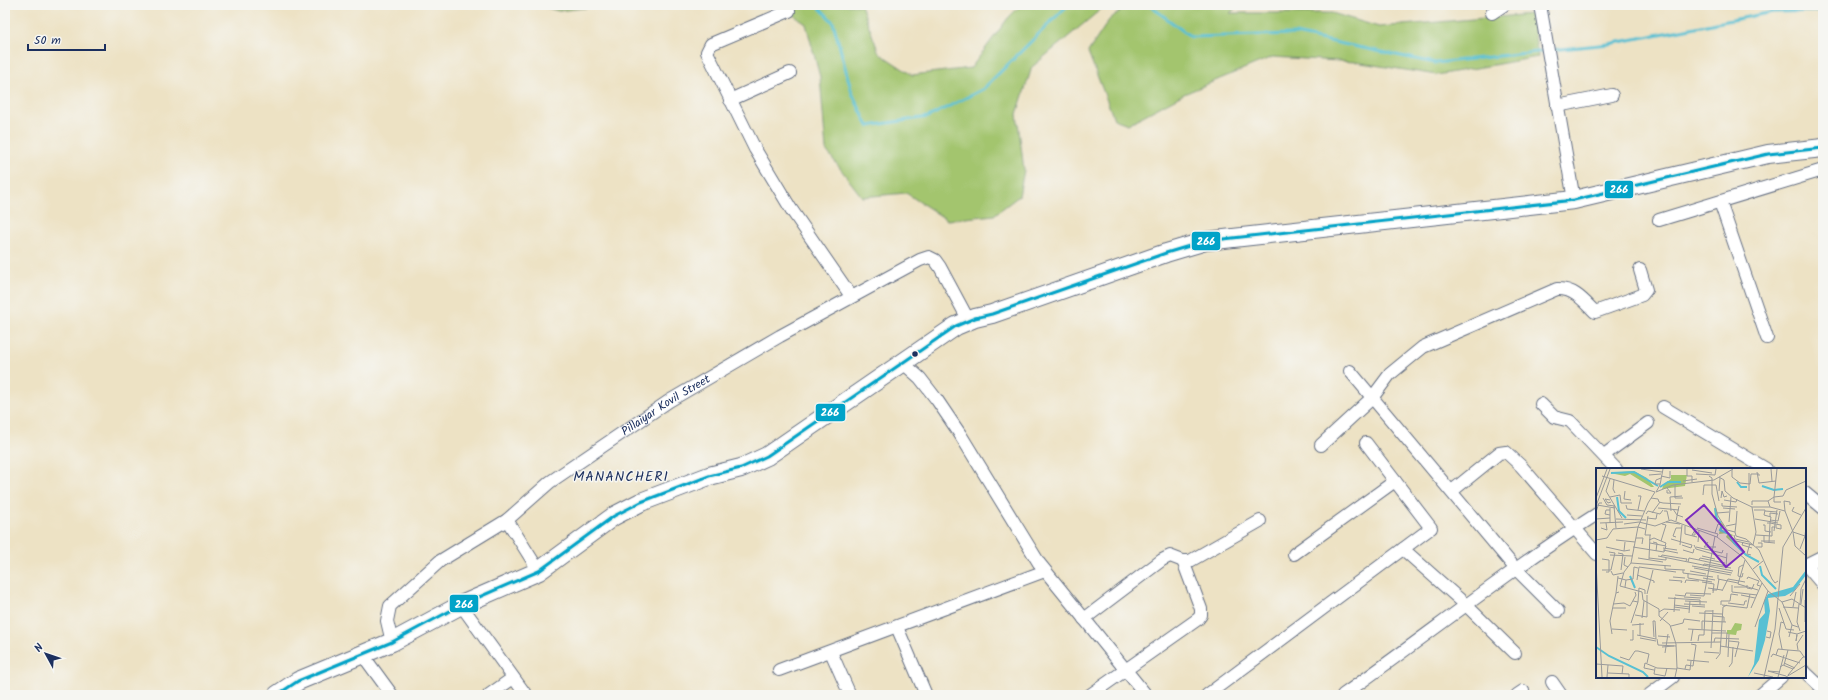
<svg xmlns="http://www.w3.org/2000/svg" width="1828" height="700" font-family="Kalam,sans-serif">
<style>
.green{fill:#a3c56e;stroke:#5f7a66}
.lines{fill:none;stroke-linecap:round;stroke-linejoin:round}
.stream{stroke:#57c0d3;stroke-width:3}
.street-casing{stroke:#646e82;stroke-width:14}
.primary-casing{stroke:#646e82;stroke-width:20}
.street{stroke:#fff;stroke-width:12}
.primary{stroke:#fff;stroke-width:18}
.bus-1-casing{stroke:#f6f6f2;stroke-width:6}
.bus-1{stroke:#01a3c8;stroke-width:3}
.bus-dot{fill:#1b2f5e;stroke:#f6f6f2;stroke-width:1.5}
.labels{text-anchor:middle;stroke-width:3;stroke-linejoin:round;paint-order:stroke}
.street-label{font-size:12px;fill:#1b2f5e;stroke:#f6f6f2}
.quarter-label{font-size:14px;letter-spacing:1px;fill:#1b2f5e;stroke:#f6f6f2}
.inset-river{fill:none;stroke:#57c0d3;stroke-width:2}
.inset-road{fill:none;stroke:#999a9b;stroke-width:1}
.view{fill:#7b2cbf;fill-opacity:0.15;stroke:#7b2cbf;stroke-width:2}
.inset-edge{fill:none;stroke:#1b2f5e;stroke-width:2}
.line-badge{stroke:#f6f6f2;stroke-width:1.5}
.badge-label{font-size:11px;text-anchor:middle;font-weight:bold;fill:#fff}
</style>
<rect width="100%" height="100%" fill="#f6f6f2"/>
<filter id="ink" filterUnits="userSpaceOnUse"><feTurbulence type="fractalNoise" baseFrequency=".025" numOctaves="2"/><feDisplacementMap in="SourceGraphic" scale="8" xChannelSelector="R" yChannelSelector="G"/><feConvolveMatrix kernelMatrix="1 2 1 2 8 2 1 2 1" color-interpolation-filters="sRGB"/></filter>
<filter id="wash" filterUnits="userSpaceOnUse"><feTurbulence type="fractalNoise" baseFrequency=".012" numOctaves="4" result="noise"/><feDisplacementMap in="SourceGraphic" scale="16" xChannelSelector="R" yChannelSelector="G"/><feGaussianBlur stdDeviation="0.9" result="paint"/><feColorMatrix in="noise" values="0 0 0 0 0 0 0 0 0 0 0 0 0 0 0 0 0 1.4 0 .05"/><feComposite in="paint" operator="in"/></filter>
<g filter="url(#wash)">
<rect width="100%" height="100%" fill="#ede2c4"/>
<path class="green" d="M538 5H611L558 11Z
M779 5H861L879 53 912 75 971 68 1008 18 1021 5H1106L1032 67 1017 114 1024 170 1019 196 994 215 947 220 906 193 862 197 826 150 820 77 806 24Z
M1124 5H1239L1230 13H1332L1379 27 1532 14 1538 57 1437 75 1355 62 1272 57 1184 94 1128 124 1114 119 1088 52 1109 20 1126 6Z"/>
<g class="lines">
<path class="stream" d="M817 5 833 22 852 93 868 126 928 117 983 89 1068 5
M1149 5 1191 37 1295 34 1435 63 1545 51
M1551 50 1609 44 1773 12 1823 11"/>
</g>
</g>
<g filter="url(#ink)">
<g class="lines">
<g class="street-casing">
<g id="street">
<path d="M1540 5 1574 200"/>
<path d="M789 11 711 44 707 52 755 149 791 209 851 296"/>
<path d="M1492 13 1504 5"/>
<path d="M730 100 790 73"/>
<path d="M1557 106 1612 95"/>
<path d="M1720 202 1767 338"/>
<path d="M1659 220 1823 170"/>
<path d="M902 362 920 378 937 400 960 434 1039 563 1146 695"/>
<path d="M1350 371 1515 568 1558 611"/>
<path d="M1541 404 1554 417 1570 421 1616 469"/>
<path d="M1663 407 1766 469"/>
<path d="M1321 445 1372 398 1390 374 1423 347 1557 289C1574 288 1584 301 1595 312L1642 295 1646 290 1640 270"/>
<path d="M1604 455 1648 423"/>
<path d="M1452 491 1499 453 1506 452 1521 466 1597 554"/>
<path d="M1805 493 1823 508"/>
<path d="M507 520 539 571"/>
<path d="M1403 549 1466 605 1515 653"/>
<path d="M1294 554 1395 481"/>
<path d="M1805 565 1823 556"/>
<path d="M1806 565 1823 585"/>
<path d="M461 605 526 695"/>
<path d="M1084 619 1162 560 1170 556 1183 561H1190L1260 521"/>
<path d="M897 627 926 695"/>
<path id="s1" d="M392 642 387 621 390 606 440 561 507 520 550 482 669 401 780 336 920 260 929 257 935 260 940 267 969 321"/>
<path d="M831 652 850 695"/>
<path d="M362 654 392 695"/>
<path d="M779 670 1045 571"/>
<path d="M1805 672 1823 689"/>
<path d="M1552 682 1561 695"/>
<path d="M489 695 513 678"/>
<path d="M1090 695 1198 619 1201 615V609L1183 561"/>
<path d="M1207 695 1431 528 1366 443"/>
<path d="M1343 695C1428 635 1509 570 1597 514"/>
<path d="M1517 695 1523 691"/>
<path d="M1649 695 1673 677"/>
<path d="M1760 695 1781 677"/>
</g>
</g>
<g class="primary-casing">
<path id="primary" d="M277 695 298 681 392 642 461 605 539 571 614 516 641 502 709 476 741 468 767 456 956 326 975 318 992 314 1166 253 1206 241 1574 200 1768 154 1823 148"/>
</g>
<use href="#street" class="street"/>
<use href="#primary" class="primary"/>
<g class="bus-1-casing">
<path id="bus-1" d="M277 695 298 681 392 642 461 605 539 571 614 516 641 502 709 476 741 468 767 456 956 326 975 318 992 314 1166 253 1206 241 1574 200 1768 154 1823 148"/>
</g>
<use href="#bus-1" class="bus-1"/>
</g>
</g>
<circle class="bus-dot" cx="915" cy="354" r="3.5"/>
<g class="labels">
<g class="street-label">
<text dy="4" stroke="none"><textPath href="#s1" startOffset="379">Pillaiyar Kovil Street</textPath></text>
</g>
<g class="quarter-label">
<text x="621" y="481">MANANCHERI</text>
</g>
</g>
<g transform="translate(1596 468)">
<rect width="210" height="210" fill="#ede2c4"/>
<path d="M38 3 51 10 58 19H55L34 6 29 8 14 5ZM75 7H91L89 18 66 21 68 16 75 11ZM118 39 121 50 128 57 126 62 137 67 135 69 140 78 130 69 132 65 123 66 125 56 119 49ZM139 155 146 156 145 162 141 163 140 167 131 166V162H135Z" fill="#a3c56e"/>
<path d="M210 102V107L198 123 189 128 172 130 174 143 169 172 163 192 152 209 158 196 163 152 169 145 168 133 172 126 197 119Z" fill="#57c0d3"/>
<path class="inset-river" d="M15 5 38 4 62 18M141 14 145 19H151M166 18 178 22 187 21M64 19 72 14H85M21 29 23 43 30 50M119 40 121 51 125 55M126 58 124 62 133 66 138 75 150 87 163 94M164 98 166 107 180 121M34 108 39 120M0 179 13 188 47 204 52 209"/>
<path class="inset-road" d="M45 1 66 4M91 1V8H96V14M175 1 176 13M96 2 116 5M136 2V9L144 15 154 16 155 6H163V8M161 4 163 15 180 13M153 5V23M100 6 119 7 120 1M53 7 65 6M6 8 59 24M65 8 74 10V3M113 8 116 10V26L122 48 131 62 139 64 140 68 150 71 163 82 176 111 179 115 182 113M123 9 128 12 129 23 137 30 156 39H174L189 43 197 64 199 78 210 88M14 11 10 23 26 50M18 12 17 21 19 25M87 13 101 11M64 16H59L60 12 65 10M79 17V30H87M71 20 75 25H71V22M29 23 28 31 35 32M123 23 124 10M60 24 77 17 118 12 137 1M60 24 64 17 67 1M107 27 108 17H120L123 33M42 28H45L42 42M14 29 24 27 25 35H36M0 30 11 1M7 30 11 37 19 38M55 30 62 31 63 34 67 35 85 36M125 30 126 23 128 29 131 28M14 32 9 31 12 35 15 34M128 32 140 34 141 31M185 34H178V29L187 28 190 22 210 13M126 35V38L141 39M1 37 19 40M30 37 31 41 48 43M156 37V33H172M0 38 14 1M18 38 20 60M174 39 172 33 178 29 181 1M198 39 196 43 205 47M14 40V55M62 40 83 42M127 40 139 41M77 41 81 47 87 49M14 42H10L9 46 14 47M158 42H169L168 47 175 49 174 55 179 56 178 63M68 43H71L73 52M75 43 74 29 86 28M169 43 181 44M189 43 188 33 194 34V37M0 44 3 35H6M56 45 64 34M121 45 133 44M50 46 52 43 64 46 67 42M31 47 46 48M52 48 49 67H55M174 49V45L182 46M51 50 60 51 61 46M0 51 14 50M20 51 50 52M159 51 182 55M174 52 182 53 184 43M80 53 83 38M43 54 59 58 75 52 121 69 148 90 172 123 186 134 196 131 210 140M70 54 84 56M133 54 135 29M4 55 27 54M171 55H174L173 75M28 56 43 54M66 56 70 57 65 73 70 75 69 78M140 56 141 43M167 57H169V63L175 64M180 57V60L185 61V57L179 56 181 42M89 58V66L101 69M130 58 140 56 139 64M5 60 11 62 10 55M101 60 122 66 121 69M49 61 42 59 35 95 28 104 24 118 46 124 47 132 63 141V148L74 157 80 176 81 200 79 209M99 62 96 67H99V63M197 64 209 68 210 59M119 65 122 56 125 57M138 67 139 71 153 74M160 67 176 68V59H178M168 68V74L179 75M80 69 77 68 80 60H86M40 70H47L46 76M75 71 96 77 95 80 86 77M0 72 11 70 17 61 42 59 52 35 59 24M20 72 39 74M53 72 58 70 65 73M140 73 157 77 160 64 156 39M165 73H179M29 74 28 83 34 82M57 74 61 75 60 83M102 74 103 62M112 74 108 79H120M147 74 146 77 156 80M154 75 151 86 155 87M84 77 86 57M98 77 100 81 131 90M10 79 28 83M37 79 68 84 70 78 54 75M100 79 126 85 127 82M160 79H166V75H162M67 80 81 82M204 81 209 68M67 82 82 85M87 82 97 85 98 81M13 84 19 85 17 93M22 85 27 86 25 102M14 87 36 88M62 88 137 103M106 88 119 91M29 89 28 97 32 99M65 89 66 87 84 90 91 91 90 93M42 90 67 94M53 90 70 92V90M6 91 13 92V104H10M53 91 54 67M103 92 130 98M149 92 142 116 162 122M92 94 93 90 103 92 104 90 129 95M0 95 6 209M35 95 75 98M69 97V101L89 102M147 97 143 99 142 108 146 109 147 105M96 98 136 105M107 98 108 96 135 100M130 99 131 85M98 100 135 107M157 101 167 93M6 102H15L17 93M87 102V105L117 109M15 103 17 107 27 105M94 103 110 106M92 105V110L116 114M41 107 58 113V115M122 107V111L142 115M77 109 89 110M22 110 30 112 29 119M107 110 119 112M151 111 152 109 163 113 161 117 164 118M30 112 37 111 38 99 42 100M41 112 43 99 80 104M73 112 86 113 85 115M106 114 118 116 117 125M89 115 90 112 103 113M136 117V124L161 127M151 117V120L156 121 158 116M138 119H151M112 120 126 122M116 122H121L123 111M126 123 132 111 149 114M20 125 22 108M51 126 57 102M79 127 89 128 90 125 115 126M94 127 108 128 119 68M145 127 159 130M194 128 204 116M88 129 105 130M72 130 104 132V137M209 132V154M89 133 111 134M42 134 43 120 49 122V126M186 134 196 157 202 159M132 135 148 137 149 133H151M17 136 28 135 34 138 40 127 39 124M88 136 109 137M203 136 201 154 204 163M205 136 207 121M78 137 94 139M125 137V133H134L135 126 142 127M126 137 151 140 154 126M204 137 205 121 210 111M96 138 109 139M78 139 94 141M187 139 202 140M197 139 200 124M17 140H30M155 140 166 115M183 140 190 161 198 162M63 144 68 141 84 142M78 144 79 129M93 145 94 133M103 145 126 146M39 147 51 149V127M117 148 128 149V154M46 150 48 133M57 153 58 169M64 153 72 144M35 155 42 134 37 133M44 155V168M36 157 48 156M75 158 87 155 88 151 104 153M159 159 172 123M16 161 31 162M92 161 130 163M106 161V153L130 154M192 164 201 166 210 163M116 165H131L130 179M16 166 14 153 17 138 20 125 23 124M41 167 60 171 59 153H57M201 167 200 173 201 166M62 168 74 169M170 169 174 170 175 164 171 163M193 169 196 157M44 170 60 173M61 171 62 177 80 178M34 172H37V162M95 173 97 161M102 173 103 167H108L109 143H117M133 173 143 174 139 189M118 174 119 170 143 171M66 175 125 174M124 178 157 183M66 179 78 178M115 180 117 142M186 181 183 166 185 154 188 155M202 182 201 176 207 167M108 184 123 185M69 185 72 166M180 187 182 181 192 182 204 183 208 189M24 189 33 192 39 183H42L53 186 51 195M132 189 133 166M175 189 177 186 204 195M120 191 124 186 127 139 131 137M91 192 113 194M188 195 199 200M0 196 27 198 26 206M188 197 192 182M133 199 136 195 137 179M184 199 187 197 197 201M59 200 58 206 69 208 71 200M81 200 94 202 95 193M89 201 90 197 97 198 100 177 95 176M58 202 48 200 49 195 61 200 81 201M172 203 190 208M172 203 184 204M12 205 33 206V209M158 205 177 209M192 207 207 189H210M11 209 12 197M168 209 179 161 187 79 210 40M182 209 188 187M190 209 210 197"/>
<path class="view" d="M108 37 148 84 130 99 90 52Z"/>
<rect width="210" height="210" class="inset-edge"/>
</g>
<g class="line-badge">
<rect x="1604" y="180" width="30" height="19" rx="4" fill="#01a3c8"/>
<rect x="1191" y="231" width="30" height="20" rx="4" fill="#01a3c8"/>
<rect x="815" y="403" width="31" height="19" rx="4" fill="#01a3c8"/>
<rect x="449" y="594" width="30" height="19" rx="4" fill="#01a3c8"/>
</g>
<g class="badge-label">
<text x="1619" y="193">266</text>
<text x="1206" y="245">266</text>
<text x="830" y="416">266</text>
<text x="464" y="608">266</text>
</g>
<rect width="1828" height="700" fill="none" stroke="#f6f6f2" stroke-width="20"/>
<g transform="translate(46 654) rotate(310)" stroke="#f6f6f2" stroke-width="3" paint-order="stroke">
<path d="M0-3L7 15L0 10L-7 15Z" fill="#1b2f5e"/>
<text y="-6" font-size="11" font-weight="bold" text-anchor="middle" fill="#1b2f5e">N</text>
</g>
<path d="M28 44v6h77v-6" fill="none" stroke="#1b2f5e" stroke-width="2"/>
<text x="34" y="44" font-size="12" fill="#1b2f5e" stroke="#f6f6f2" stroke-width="3" paint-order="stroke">50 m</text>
</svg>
